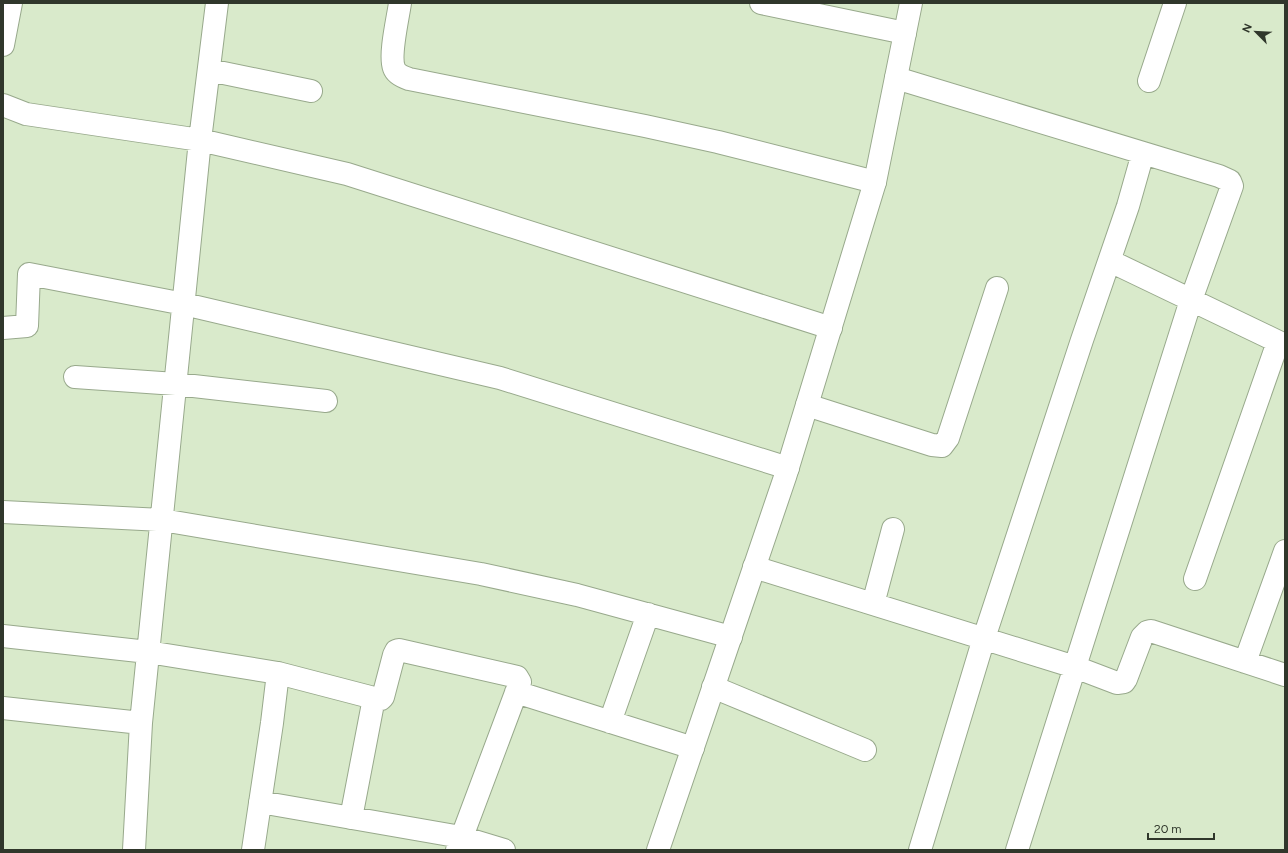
<svg xmlns="http://www.w3.org/2000/svg" width="1288" height="853" font-family="Figtree,sans-serif">
<style>
.lines{fill:none;stroke-linecap:round;stroke-linejoin:round}
.minor-casing{stroke:#98a98c;stroke-width:24}
.tertiary-casing{stroke:#98a98c;stroke-width:24}
.minor{stroke:#fff;stroke-width:22}
.tertiary{stroke:#fff;stroke-width:22}
</style>
<rect width="100%" height="100%" fill="#d9eacb"/>
<g class="lines">
<g class="minor-casing">
<path id="minor" d="M400 3C398 18 389 55 394 68 396 74 403 77 409 79L645 126 718 142 875 182
M761 3 905 33
M3 45 11 3
M209 70 311 91
M896 78 1219 176 1230 181 1232 186 1191 300 1017 850
M1149 81 1175 3
M3 105 26 114 200 140 347 174 831 328
M1110 261 1285 345
M3 328 27 326 29 274 184 304 500 378 788 468
M75 377 176 384 326 401
M807 405 932 445 942 446 948 438 997 288
M3 512 162 520 481 574 577 595 731 637
M754 567 1075 667 1117 683 1124 682 1126 679 1142 637 1147 632 1151 631 1285 675
M1195 579 1278 342
M873 604 893 529
M3 636 148 652 278 673 374 698 351 818
M1245 662 1285 551
M713 687 865 750
M516 692 693 748
M374 698 381 699 383 697 394 655 396 651 399 650 513 676 517 677 520 682 457 850
M3 708 141 723
M610 722 648 614
M260 802 461 837 504 850
M134 850 141 723 200 140 217 3
M253 850 272 723 278 673
M920 850 984 638 1082 340 1128 206 1143 153"/>
</g>
<g class="tertiary-casing">
<path id="tertiary" d="M658 850 785 477 875 182 911 3"/>
</g>
<use href="#minor" class="minor"/>
<use href="#tertiary" class="tertiary"/>
</g>
<rect width="1288" height="853" fill="none" stroke="#30372b" stroke-width="8"/>
<g transform="translate(1256 32) rotate(294)" stroke="#d9eacb" stroke-width="3" paint-order="stroke">
<path d="M0-3L7 15L0 10L-7 15Z" fill="#30372b"/>
<text y="-6" font-size="11" font-weight="bold" text-anchor="middle" fill="#30372b">N</text>
</g>
<path d="M1148 833v6h66v-6" fill="none" stroke="#30372b" stroke-width="2"/>
<text x="1154" y="833" font-size="12" fill="#30372b" stroke="#d9eacb" stroke-width="3" paint-order="stroke">20 m</text>
</svg>
